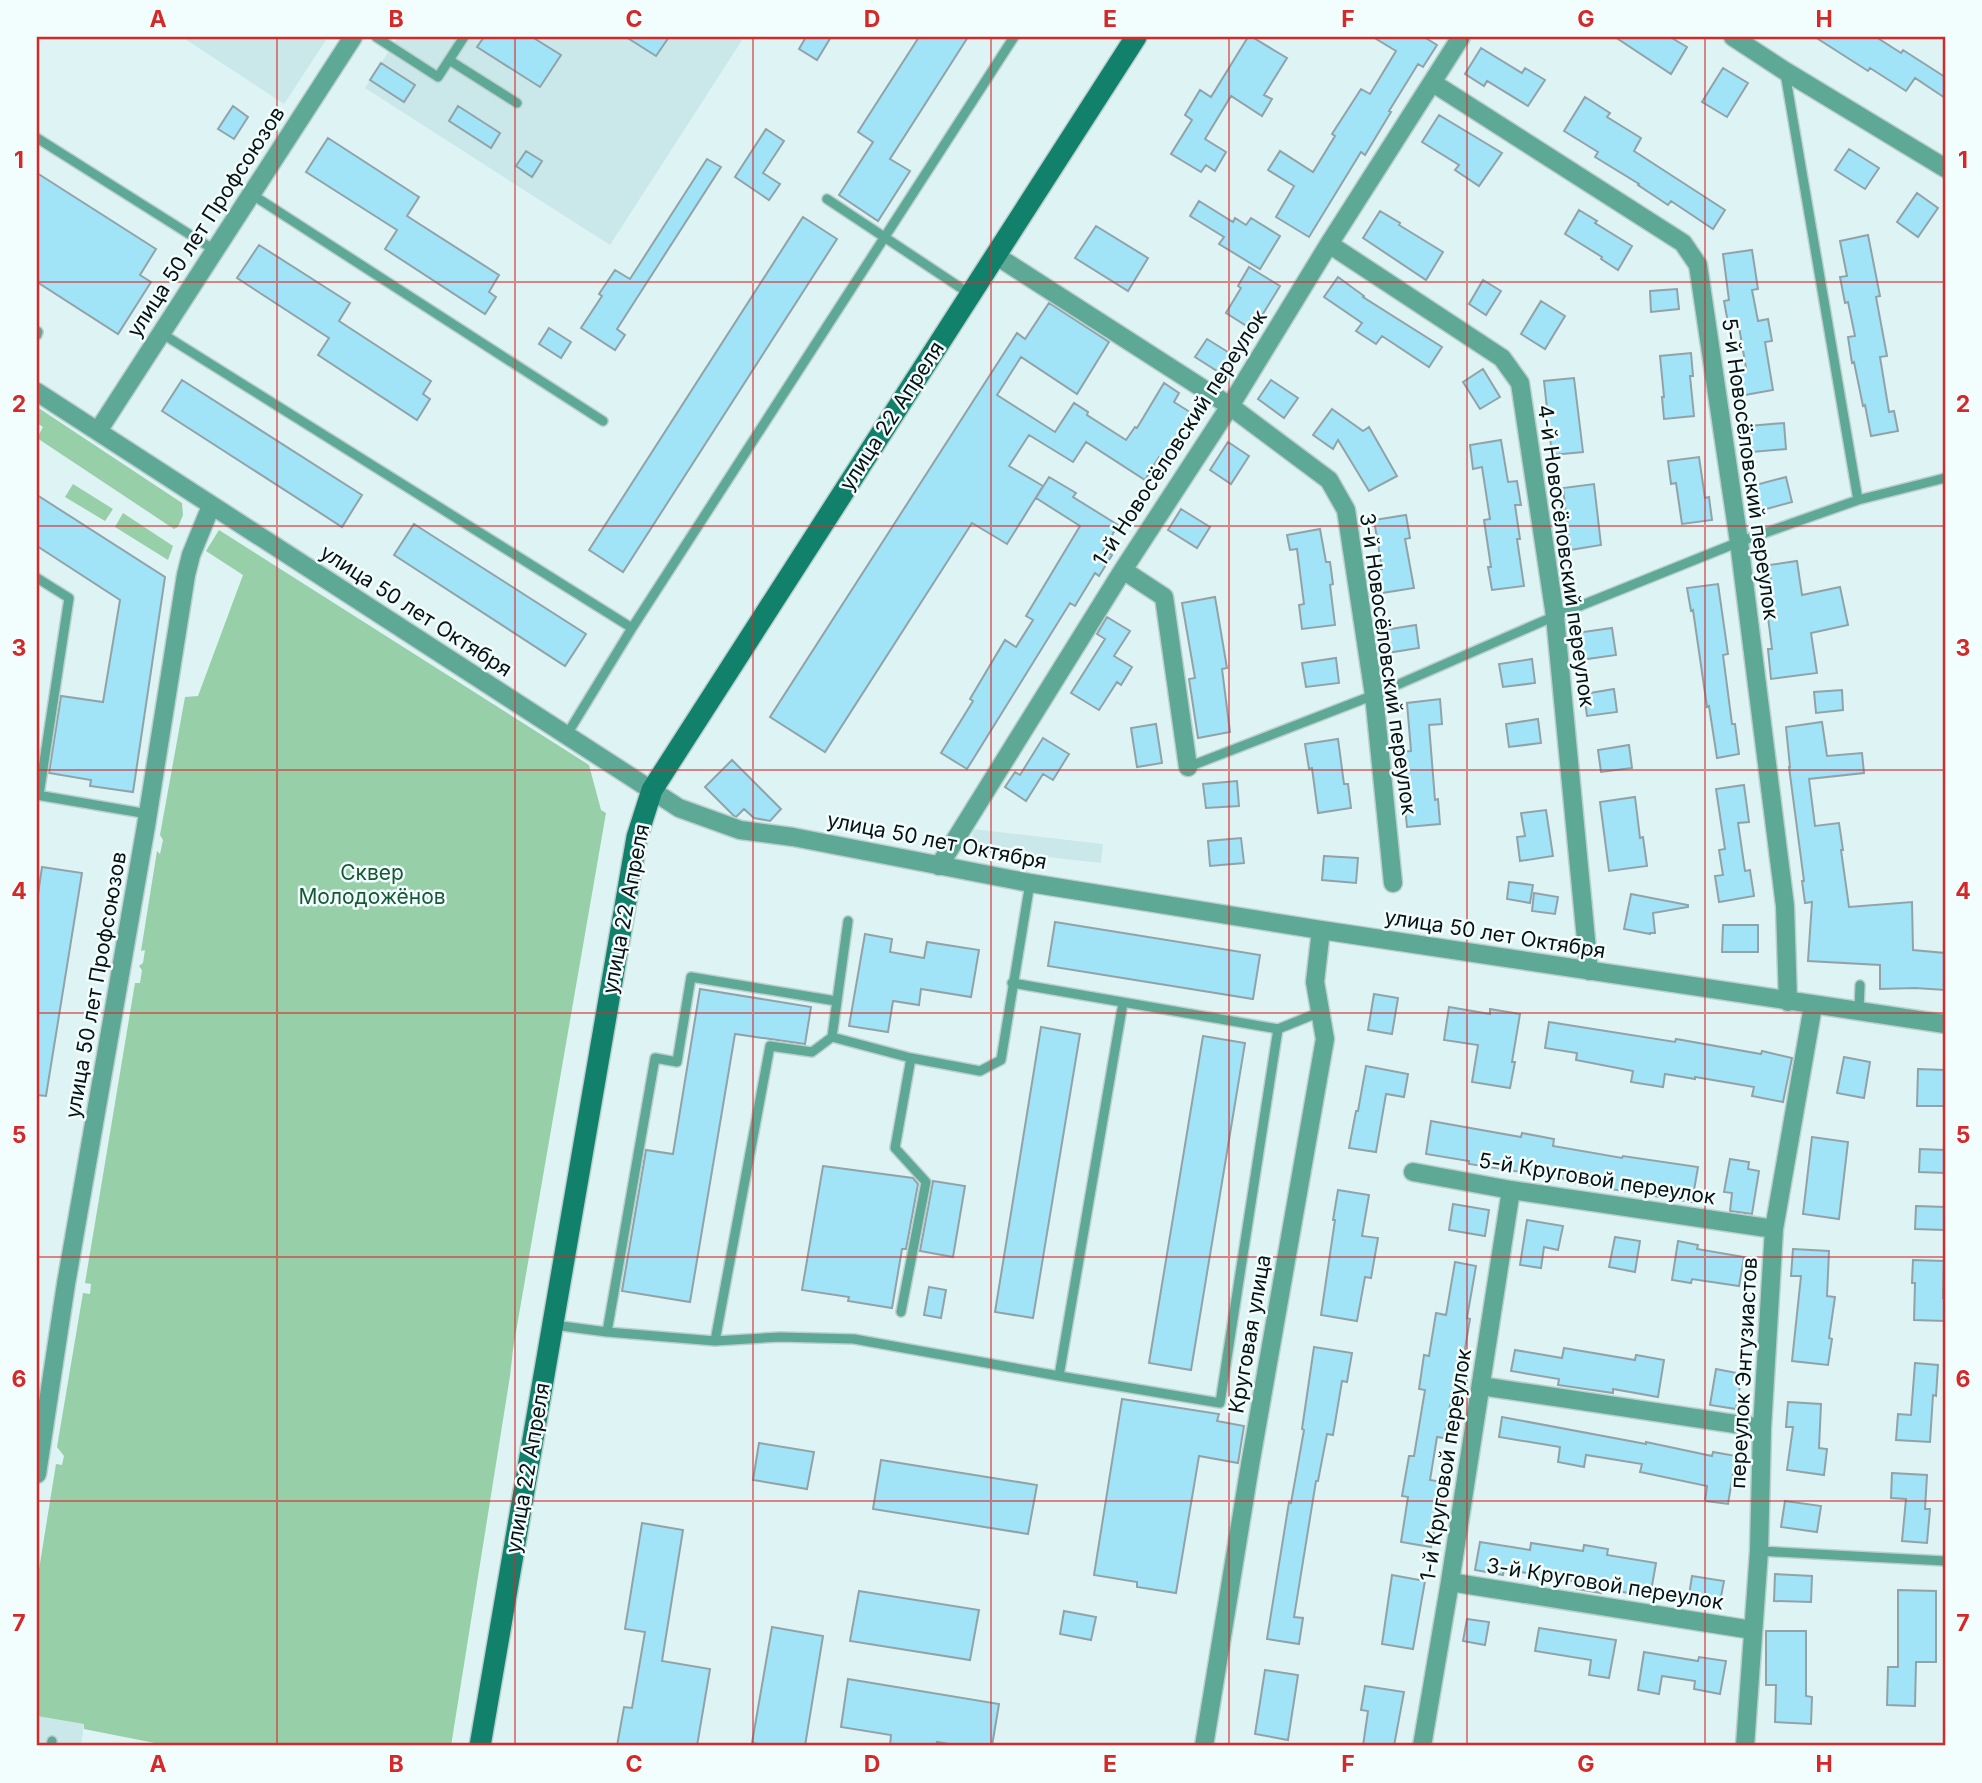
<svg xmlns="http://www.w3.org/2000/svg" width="1982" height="1783" font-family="Inter,sans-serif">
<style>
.built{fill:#cae8e9}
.green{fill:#96cfa8}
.building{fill:#a1e3f7;stroke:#91a3a9;stroke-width:2}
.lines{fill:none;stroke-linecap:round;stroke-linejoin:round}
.lane-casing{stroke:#bccfcf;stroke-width:12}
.street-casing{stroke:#bccfcf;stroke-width:21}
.secondary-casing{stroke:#bccfcf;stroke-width:24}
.lane{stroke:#5ea896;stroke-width:9}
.street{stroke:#5ea896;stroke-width:18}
.secondary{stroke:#12816c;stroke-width:21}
.grid{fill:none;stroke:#d62828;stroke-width:2;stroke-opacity:0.55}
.labels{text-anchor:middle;stroke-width:5;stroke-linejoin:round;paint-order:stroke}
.street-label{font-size:21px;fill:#091111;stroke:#f2fefe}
.park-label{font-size:21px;fill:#175834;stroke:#f2fefe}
.neatline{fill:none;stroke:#d62828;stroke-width:2.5}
.grid-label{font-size:23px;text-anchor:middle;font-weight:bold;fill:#d62828}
</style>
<rect width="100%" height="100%" fill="#def3f3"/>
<path class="built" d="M182 37H328L284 104Z
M398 37H744L610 245 365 88Z
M973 829 1103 844 1101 863 971 849Z
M37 1716 84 1724 81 1746H37Z"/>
<path class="green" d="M37 407 182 503 183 515 178 527 174 529 37 438 43 427 37 423Z
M73 484 113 509 105 521 65 497Z
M123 513 173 546 168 560 115 527Z
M219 530 589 765 601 810 606 813 513 1349 510 1376 451 1746H170L84 1729V1724L37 1716V1582L56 1464 62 1465 64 1456 57 1447 83 1293 90 1294 91 1284 85 1283 135 983H140L142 970 139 966 143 963 145 950 141 951 157 851 160 854 163 840 160 835 185 697 198 696 243 575 206 551Z"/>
<path class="building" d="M484 37H532L561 55 540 87 477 47Z
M626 37H669L656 56Z
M806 37H831L817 60 799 49Z
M919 37H968L890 159 910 171 878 221 839 195 873 142 858 132Z
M1248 37H1252L1287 58 1264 95 1272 99 1262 116 1231 96 1205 139 1226 152 1215 171 1206 165 1201 172 1171 154 1192 120 1185 115 1200 90 1211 97Z
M1373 37H1424L1437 45 1423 67 1418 64 1389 111 1391 112 1365 155 1361 152 1309 237 1276 217 1294 186 1268 170 1280 151 1313 172 1335 136 1332 134 1361 89 1370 94 1396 51Z
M1615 37H1670L1687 47 1671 74Z
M1815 37H1876L1901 53 1903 50 1945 77V98L1915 78 1906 91 1870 68 1868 71Z
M1481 48 1522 73 1525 68 1545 80 1528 106 1487 81 1484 86 1465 74Z
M381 63 415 85 404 102 370 80Z
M1723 68 1748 83 1727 117 1702 102Z
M1585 97 1610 113 1607 117 1641 138 1634 151 1725 210 1713 229 1671 201 1668 205 1638 185 1639 184 1595 157 1598 152 1564 131Z
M233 106 248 117 234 139 218 129Z
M458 106 500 133 491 148 449 121Z
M1439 115 1502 153 1479 186 1455 170 1459 165 1422 142Z
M766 129 784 141 763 173 780 184 769 200 735 177Z
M328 138 419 197 407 216 499 275 489 292 496 297 485 314 385 249 397 230 306 172Z
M1849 149 1879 168 1865 189 1835 170Z
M526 151 542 161 532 177 516 166Z
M707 159 721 167 617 329 625 335 615 350 581 328 602 296 599 294 615 270 630 279Z
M37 173 156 249 140 275 151 282 118 334 37 282Z
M1917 193 1938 208 1918 237 1897 222Z
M1199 201 1233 222 1235 218 1246 225 1251 218 1280 236 1260 269 1219 244 1224 237 1190 216Z
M1579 210 1597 221 1595 223 1632 246 1618 270 1601 259 1602 257 1565 234Z
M1380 211 1400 223 1399 225 1443 252 1426 280 1363 238Z
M803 217 837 239 623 572 589 550Z
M1096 226 1148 258 1128 291 1075 258Z
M1868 235 1880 296 1876 297 1887 356 1880 357 1889 412 1894 411 1898 431 1871 436 1865 405 1863 406 1854 362 1852 363 1848 337 1855 336 1848 302 1845 303 1840 277 1847 276 1840 241Z
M259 245 350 303 339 321 431 381 423 394 430 399 417 420 318 355 329 338 237 278Z
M1752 250 1758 289 1752 290 1758 321 1768 319 1772 341 1765 342 1773 390 1739 396 1734 370 1746 368 1738 321 1728 323 1724 301 1729 300 1723 254Z
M1249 267 1280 286 1253 330 1226 313 1241 288 1238 286Z
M1338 277 1364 296 1363 297 1442 347 1429 367 1382 336 1376 344 1356 331 1362 323 1324 297Z
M1483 280 1501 291 1486 315 1469 304Z
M1677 289 1679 309 1651 312 1650 291Z
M1541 301 1565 316 1545 349 1521 334Z
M1049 303 1109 342 1077 394 1021 357 997 395 1055 432 1074 403 1088 412 1087 415 1126 440 1135 427 1137 428 1164 383 1179 393 1174 402 1193 414 1164 461 1159 457 1145 480 1086 442 1073 462 1029 435 1009 466 1043 486 1007 544 972 523 825 752 770 717 1017 333 1025 339Z
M549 328 571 342 561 358 539 344Z
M1207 339 1236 357 1225 376 1195 357Z
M1691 353 1693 376H1690L1694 416 1664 419 1662 397H1664L1660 356Z
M1483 369 1500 397 1480 409 1463 382Z
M1574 378 1583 452 1552 455 1544 381Z
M182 380 362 495 342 527 162 411Z
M1271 380 1298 398 1284 418 1258 399Z
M1332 409 1363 431 1369 427 1397 476 1369 491 1338 440 1333 449 1313 435Z
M1784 423 1786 449 1752 452 1749 426Z
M1501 440 1508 482 1517 481 1521 505H1515L1520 539H1517L1524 586 1492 590 1488 567H1491L1484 520 1490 519 1482 467 1473 469 1470 445Z
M1228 442 1249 456 1231 484 1210 470Z
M1699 457 1705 498 1709 497 1712 520 1682 524 1676 483 1671 484 1668 461Z
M1049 477 1076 493 1073 497 1118 525 1103 550 1112 555 1099 576 1095 573 1075 606 1070 603 967 769 941 753 973 701 970 699 1005 640 1016 647 1033 620 1026 616 1080 526 1036 498Z
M1786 477 1792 502 1759 511 1752 486Z
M1594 484 1601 545 1570 550 1563 488Z
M37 495 165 577 133 792 90 786 91 780 49 773 61 696 103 702 120 600 37 546Z
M1181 509 1210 527 1197 548 1168 530Z
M1406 515 1410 538 1405 539 1414 588 1382 593 1378 570 1382 569 1374 520Z
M414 524 586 634 565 666 394 555Z
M1320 529 1326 562H1330L1333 584 1330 585 1335 625 1302 629 1299 605 1304 604 1297 549 1290 550 1287 535Z
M1797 561 1802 595 1840 587 1848 625 1811 633 1817 673 1771 679 1768 649H1772L1766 601 1773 600 1769 565Z
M1718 584 1728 654 1723 655 1732 724H1735L1739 754 1717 758 1709 706 1707 707 1693 610 1691 611 1687 588Z
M1215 597 1227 668 1222 669 1230 732 1198 738 1189 679 1195 678 1182 603Z
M1107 617 1130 631 1114 656 1132 667 1121 685 1117 682 1099 710 1071 693 1105 639 1097 634Z
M1416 625 1419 648 1387 653 1384 630Z
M1612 628 1616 655 1580 660 1576 633Z
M1336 658 1339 683 1306 687 1302 663Z
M1532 659 1535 683 1503 687 1499 664Z
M1614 689 1617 712 1587 716 1584 694Z
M1842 690 1843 710 1816 713 1814 692Z
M1440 699 1442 724 1429 725 1435 800 1438 799 1440 824 1407 827 1402 776H1400L1398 752 1411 751 1407 703Z
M1538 719 1541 743 1509 747 1506 724Z
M1822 722 1827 756 1862 753 1864 773 1809 779 1815 826 1839 823 1843 850H1841L1849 907 1912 902 1913 950 1945 953V990L1915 988 1880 989V965L1808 961 1812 902 1805 903 1802 881H1804L1789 767H1790L1786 727Z
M1156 724 1162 763 1137 767 1131 728Z
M1043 738 1069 754 1053 780 1043 774 1026 801 1005 787 1015 772 1020 775Z
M1338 739 1344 784H1348L1351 808 1318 813 1312 768 1309 769 1305 744Z
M1629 745 1632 768 1601 772 1598 750Z
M732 760 781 809 770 821 754 818 744 809 736 817 733 815 705 787Z
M1237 781 1239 806 1206 808 1203 784Z
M1744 785 1749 822 1738 823 1745 871 1750 870 1754 896 1719 902 1715 876 1723 875 1719 850 1725 849 1716 789Z
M1635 797 1640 838 1643 837 1647 866 1609 871 1600 802Z
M1546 810 1553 856 1520 861 1517 837 1525 836 1521 813Z
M1241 838 1244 863 1210 866 1208 841Z
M1324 856 1358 858 1356 883 1322 880Z
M42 867 82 873 46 1096 37 1095V901Z
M1509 882 1533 885 1530 903 1507 899Z
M1534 893 1558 897 1555 914 1532 911Z
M1631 894 1688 905V907L1653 913 1655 933H1650V934L1624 929Z
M1055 922 1260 955 1253 999 1048 966Z
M1723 925H1758V952H1722Z
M865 934 892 939 890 952 924 958 927 942 979 950 971 997 921 989 919 1005 893 1001 888 1032 849 1026Z
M700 989 811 1007 805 1044 735 1034 690 1302 622 1291 646 1150 673 1154Z
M1374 994 1398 998 1392 1034 1368 1030Z
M1449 1007 1490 1014V1009L1520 1014 1512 1062H1515L1510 1088 1472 1082 1478 1045 1444 1040Z
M1549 1022 1675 1042 1676 1039 1761 1054 1762 1051 1792 1058 1783 1102 1752 1096 1754 1087 1695 1077V1079L1665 1074 1663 1087 1631 1082 1633 1071 1576 1060 1577 1053 1545 1048Z
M1041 1027 1080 1034 1033 1318 995 1312Z
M1203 1036 1245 1043 1191 1370 1149 1363Z
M1844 1057 1870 1062 1864 1098 1837 1093Z
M1366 1066 1408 1074 1404 1097 1386 1094 1376 1152 1349 1148 1356 1111H1358Z
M1918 1069 1945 1070 1944 1106H1917Z
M1431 1121 1521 1137 1522 1133 1554 1139 1553 1146 1622 1158 1623 1156 1698 1167 1692 1202 1567 1182V1179L1469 1164V1161L1426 1154Z
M1812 1137 1848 1142 1839 1219 1803 1214Z
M1920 1149 1945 1150V1173L1919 1172Z
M1730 1159 1749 1162 1748 1169 1759 1171 1752 1214 1730 1211 1732 1193 1724 1192Z
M823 1166 913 1178 918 1184 906 1249H902L892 1308 848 1301 849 1297 802 1290Z
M933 1181 965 1186 953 1257 920 1251Z
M1338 1190 1369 1195 1362 1236 1378 1238 1371 1278 1365 1277 1357 1321 1321 1315 1335 1220H1333Z
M1453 1204 1489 1210 1485 1236 1449 1230Z
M1916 1206 1945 1207V1230L1915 1229Z
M1527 1220 1563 1226 1558 1250 1544 1247 1541 1268 1520 1265Z
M1615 1237 1640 1241 1635 1272 1609 1267Z
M1678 1241 1698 1245 1697 1249 1744 1257 1739 1286 1692 1279 1691 1283 1672 1280Z
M1793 1249 1829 1251 1827 1296 1835 1297 1829 1338 1832 1339 1828 1365 1792 1361 1801 1276H1791Z
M1913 1260 1944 1261 1943 1298H1945V1321L1914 1320 1915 1283H1912Z
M1455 1262 1476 1266 1467 1318 1470 1319 1457 1396 1452 1395 1444 1438 1437 1437 1430 1480 1443 1482 1431 1547 1401 1542 1408 1497 1402 1496 1409 1456H1414L1425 1390 1419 1389 1424 1355 1429 1356 1436 1313 1446 1315Z
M929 1287 946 1290 941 1318 924 1315Z
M1314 1347 1352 1353 1347 1382 1342 1381 1333 1435 1327 1434 1318 1481H1316L1294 1617 1303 1618 1299 1644 1267 1639 1289 1502 1291 1503 1304 1430 1302 1429Z
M1564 1348 1635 1360 1636 1355 1664 1360 1658 1397 1613 1389V1393L1558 1385 1559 1379 1511 1371 1515 1350 1562 1358Z
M1915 1363 1938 1365 1936 1396 1933 1395 1930 1442 1896 1440 1898 1414 1911 1415Z
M1716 1369 1742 1374 1736 1409 1710 1405Z
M1122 1399 1219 1414 1217 1421 1244 1426 1238 1463 1199 1456 1176 1593 1137 1587V1582L1094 1575Z
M1788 1402 1821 1404 1819 1448 1827 1449 1824 1475 1787 1470 1793 1427H1786Z
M1502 1417 1646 1444V1442L1712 1456 1713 1452 1736 1456 1728 1504 1705 1501 1707 1486 1640 1472 1642 1464 1586 1455 1584 1467 1558 1462 1560 1447 1499 1437Z
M759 1443 814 1452 807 1489 753 1480Z
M881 1460 1037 1485 1028 1534 873 1509Z
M1892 1473 1927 1475 1925 1509H1930L1927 1543 1902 1541 1906 1499 1891 1498Z
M1785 1501 1821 1506 1817 1532 1781 1527Z
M642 1523 683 1530 662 1661 710 1669 697 1746H617L624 1707 632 1708 645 1632 625 1629Z
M1480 1542 1530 1550 1531 1543 1583 1551 1584 1545 1608 1549 1607 1555 1656 1563 1650 1597 1601 1588V1593L1577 1589 1578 1582 1504 1569 1503 1575 1475 1570Z
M1775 1574 1812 1576 1811 1602 1774 1601Z
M1392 1575 1425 1581 1413 1649 1382 1644Z
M1692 1576 1724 1581 1719 1607 1688 1602Z
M1898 1590 1936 1591V1662H1916L1915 1706 1887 1705 1888 1667H1898Z
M859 1591 979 1610 970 1660 850 1641Z
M1064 1611 1096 1617 1091 1640 1060 1634Z
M1467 1619 1489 1622 1485 1645 1463 1641Z
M772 1627 823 1636 805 1746H770L752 1743Z
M1539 1628 1616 1640 1609 1678 1589 1675 1591 1660 1535 1651Z
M1766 1631H1806V1696L1812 1697 1811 1724 1775 1722 1776 1685H1766Z
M1644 1652 1698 1661 1699 1657 1726 1661 1720 1694 1694 1689 1695 1681 1662 1676 1659 1694 1638 1690Z
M1265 1670 1298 1675 1288 1740 1255 1734Z
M848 1679 999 1704 992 1746H961L937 1742 936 1746H890L891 1735 841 1727Z
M1365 1686 1404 1692 1394 1746H1363L1368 1711 1361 1710Z"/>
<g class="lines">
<g class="lane-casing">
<path id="lane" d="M376 37 438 77 464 37
M449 60 517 103
M1785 73 1858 500
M37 138 216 251
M251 194 603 421
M827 199 970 294
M37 331 38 332 37 335
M161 333 632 628
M37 578 69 598 39 795
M566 736 632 628 1014 37
M1188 767 1374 695 1555 616 1739 542 1858 500 1945 478
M37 795 148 814
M1012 983 1278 1029 1320 1012
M1123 1003 1059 1376 1220 1403 1278 1029
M1859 1011 1860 985
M832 1037 911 1058 980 1071 1001 1060 1030 883
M901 1312 926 1182 895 1148 911 1058
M554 1325 607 1332 715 1341 780 1337 854 1339 1059 1376
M607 1332 655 1058 677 1062 691 977 836 1001
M715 1341 770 1046 812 1052 832 1037 848 921
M1759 1551 1945 1561
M51 1746 52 1741"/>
</g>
<g class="street-casing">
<path id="street" d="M1733 37 1785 71 1945 168
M1433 83 1683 243 1698 265 1739 542 1785 906 1788 1002
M1329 244 1502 358 1520 383 1555 616 1589 971
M995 255 1230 406 1329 480 1346 510 1374 695 1393 883
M37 392 679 808 740 830 793 837 1030 883 1321 930 1945 1024
M98 431 353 37
M1123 570 1164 597 1188 767
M939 866 1123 570 1230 406 1329 244 1461 37
M1413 1172 1511 1190 1774 1229
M1481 1386 1762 1428
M37 1474 66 1284 146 826 186 575 191 555 211 506
M1450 1582 1752 1630
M1204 1746 1250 1465 1325 1039 1315 982 1321 930
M1422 1746 1450 1582 1511 1190
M1745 1746 1759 1551 1762 1428 1774 1229 1813 1006"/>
</g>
<g class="secondary-casing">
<path id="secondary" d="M480 1746 637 837 652 790 1136 37"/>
</g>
<use href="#lane" class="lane"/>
<use href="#street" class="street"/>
<use href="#secondary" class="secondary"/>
</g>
<path class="grid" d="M277 37V1746M515 37V1746M753 37V1746M991 37V1746M1229 37V1746M1467 37V1746M1705 37V1746M37 282H1945M37 526H1945M37 770H1945M37 1013H1945M37 1257H1945M37 1501H1945"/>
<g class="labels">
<g class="street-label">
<text transform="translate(206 222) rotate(-57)" y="7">улица 50 лет Профсоюзов</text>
<text transform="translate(892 416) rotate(-57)" y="7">улица 22 Апреля</text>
<text transform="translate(1180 438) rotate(-57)" y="7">1-й Новосёловский переулок</text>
<text transform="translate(1750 469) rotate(82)" y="7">5-й Новосёловский переулок</text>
<text transform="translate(1566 556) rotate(82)" y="7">4-й Новосёловский переулок</text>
<text transform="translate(416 611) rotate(33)" y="7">улица 50 лет Октября</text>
<text transform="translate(1388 664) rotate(82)" y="7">3-й Новосёловский переулок</text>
<text transform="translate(937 841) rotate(11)" y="7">улица 50 лет Октября</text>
<text transform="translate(626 909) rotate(-79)" y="7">улица 22 Апреля</text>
<text transform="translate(1495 934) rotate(9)" y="7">улица 50 лет Октября</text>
<text transform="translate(96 985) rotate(-80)" y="7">улица 50 лет Профсоюзов</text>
<text transform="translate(1597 1179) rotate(9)" y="7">5-й Круговой переулок</text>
<text transform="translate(1250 1334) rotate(-80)" y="7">Круговая улица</text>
<text transform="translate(1744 1373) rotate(-87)" y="7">переулок Энтузиастов</text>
<text transform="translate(1446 1465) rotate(-81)" y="7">1-й Круговой переулок</text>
<text transform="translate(528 1468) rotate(-80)" y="7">улица 22 Апреля</text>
<text transform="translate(1605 1584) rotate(9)" y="7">3-й Круговой переулок</text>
</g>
<g class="park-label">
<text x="372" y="880">Сквер<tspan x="372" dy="24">Молодожёнов</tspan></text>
</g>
</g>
<rect width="1982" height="1783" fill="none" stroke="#f2fefe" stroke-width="77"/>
<rect x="38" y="38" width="1906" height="1706" class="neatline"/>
<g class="grid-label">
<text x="158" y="27">A</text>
<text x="396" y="27">B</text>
<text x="634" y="27">C</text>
<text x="872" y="27">D</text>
<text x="1110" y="27">E</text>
<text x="1348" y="27">F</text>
<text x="1586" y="27">G</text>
<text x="1824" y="27">H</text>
<text x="19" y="168">1</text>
<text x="1963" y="168">1</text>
<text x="19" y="412">2</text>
<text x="1963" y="412">2</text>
<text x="19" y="656">3</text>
<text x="1963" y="656">3</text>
<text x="19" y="899">4</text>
<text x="1963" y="899">4</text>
<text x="19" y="1143">5</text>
<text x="1963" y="1143">5</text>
<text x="19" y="1387">6</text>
<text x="1963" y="1387">6</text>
<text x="19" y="1631">7</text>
<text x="1963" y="1631">7</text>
<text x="158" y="1772">A</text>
<text x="396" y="1772">B</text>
<text x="634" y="1772">C</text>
<text x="872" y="1772">D</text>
<text x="1110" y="1772">E</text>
<text x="1348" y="1772">F</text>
<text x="1586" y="1772">G</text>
<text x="1824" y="1772">H</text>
</g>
</svg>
